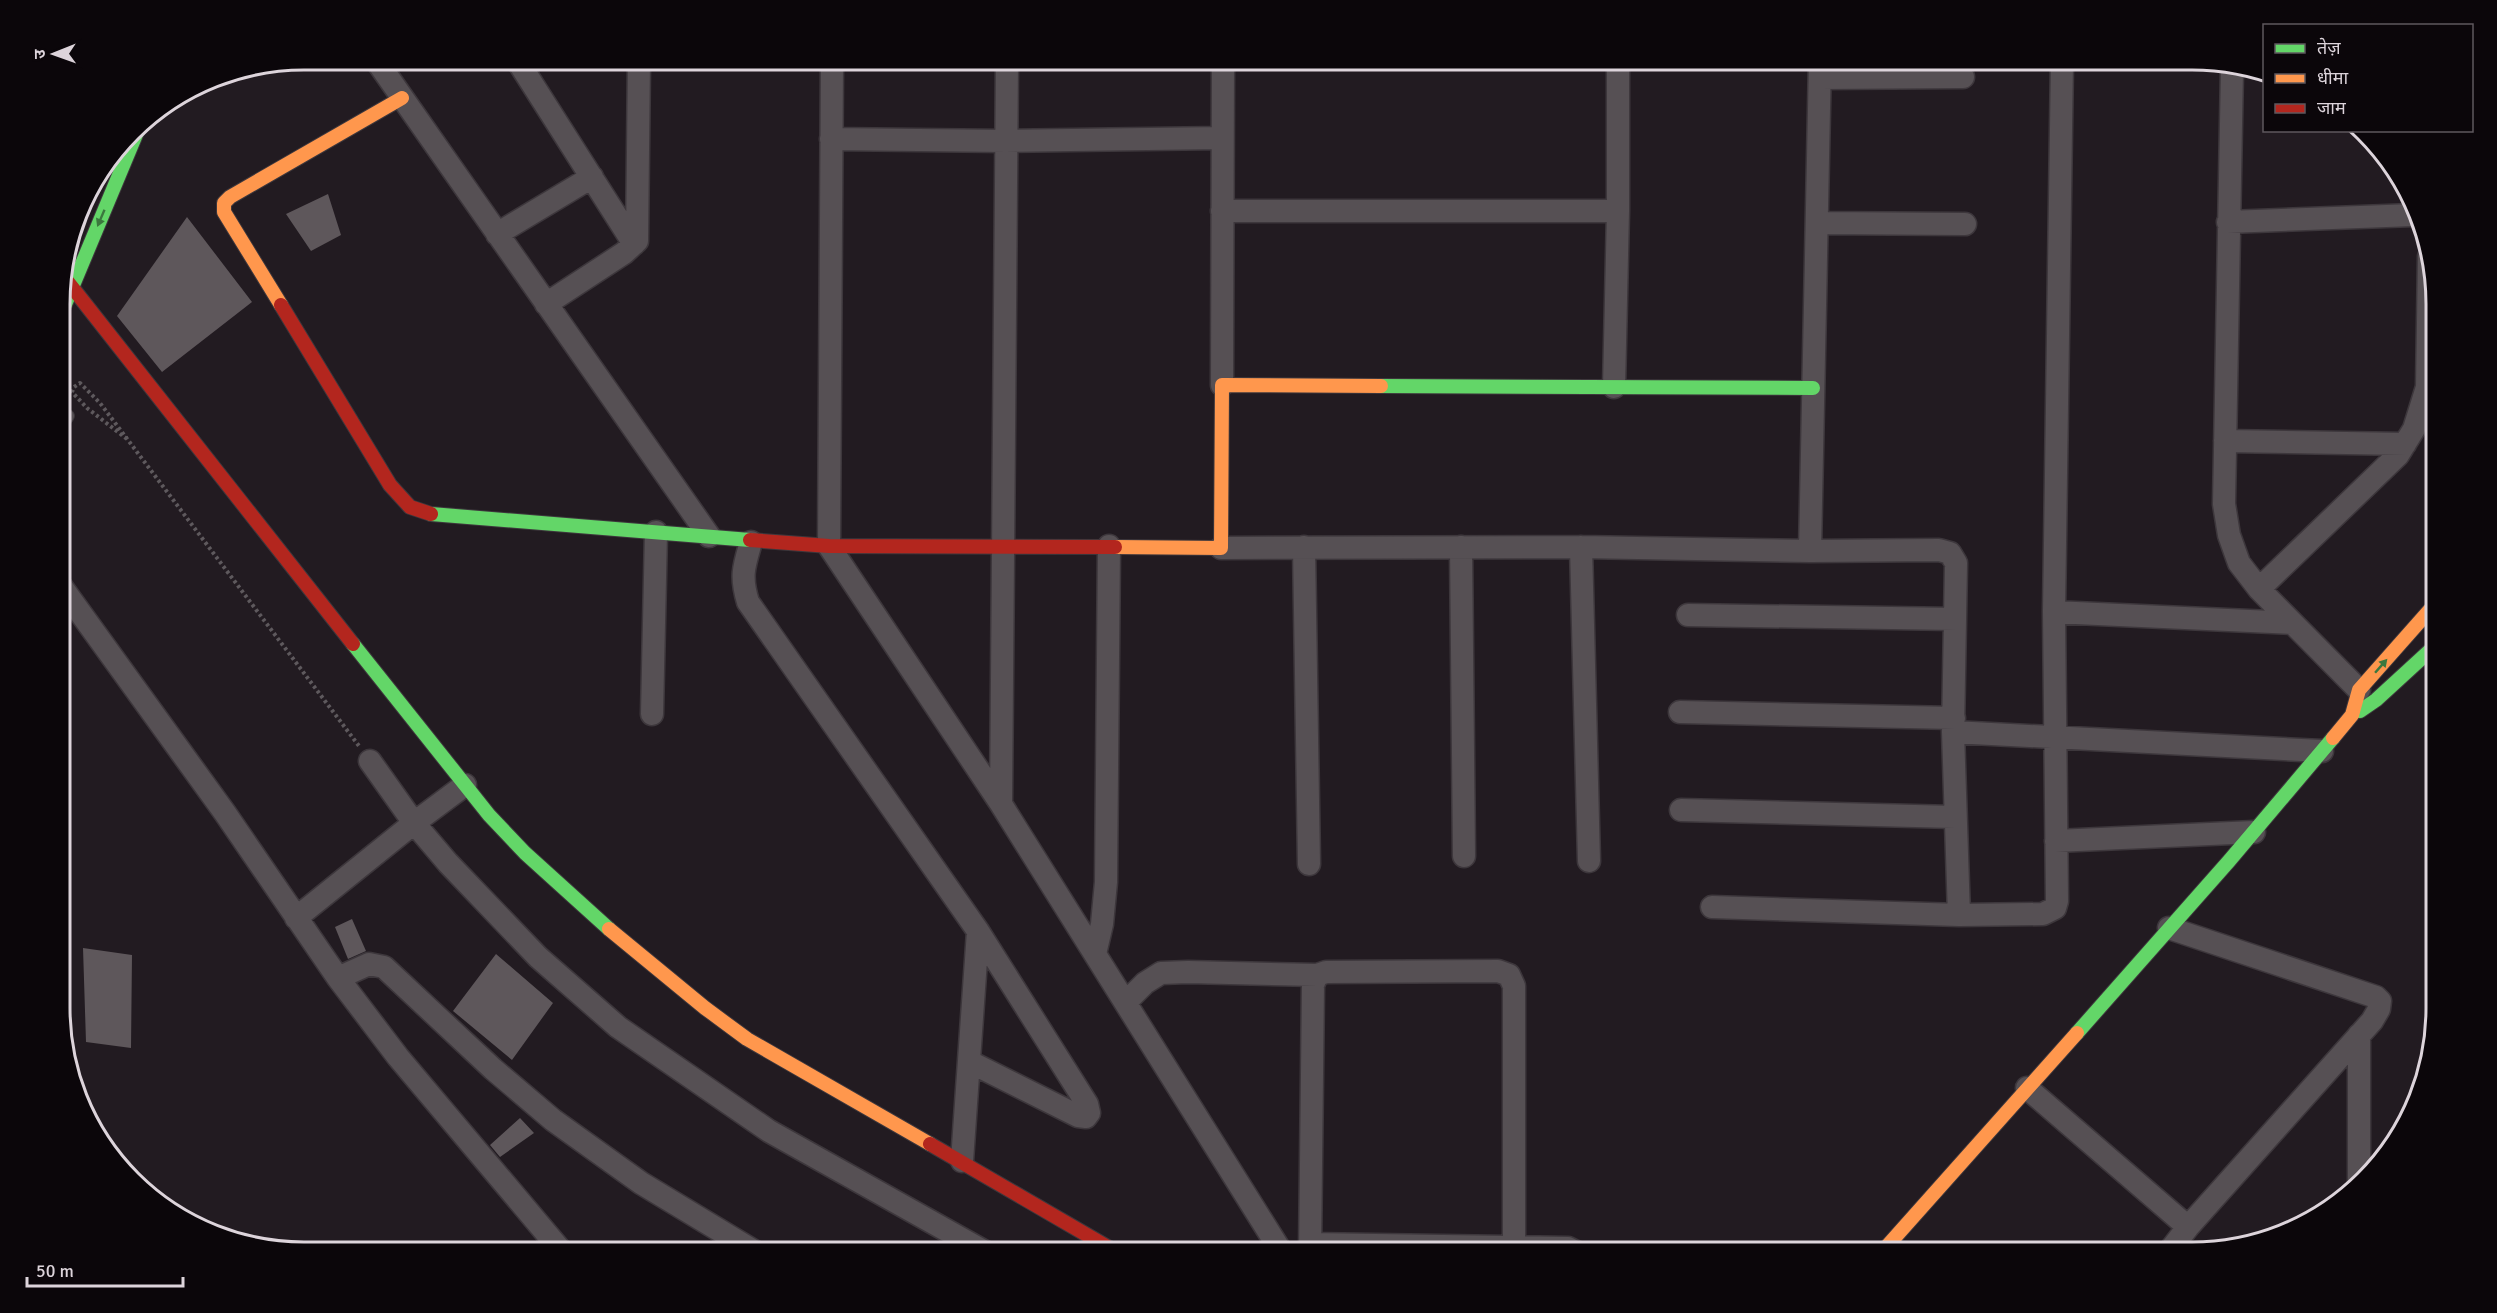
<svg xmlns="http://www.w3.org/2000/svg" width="2497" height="1313" font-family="Signika,'Noto Sans Devanagari',sans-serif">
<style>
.building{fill:#5e575b}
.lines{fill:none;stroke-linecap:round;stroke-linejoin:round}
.lane-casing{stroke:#3d373c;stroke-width:14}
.street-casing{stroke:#3d373c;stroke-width:25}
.fast-casing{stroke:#3d373c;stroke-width:16}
.slow-casing{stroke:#3d373c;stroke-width:16}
.jam-casing{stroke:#3d373c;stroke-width:16}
.path{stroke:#5e595d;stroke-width:4;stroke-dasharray:3 3;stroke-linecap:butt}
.lane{stroke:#565054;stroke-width:12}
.street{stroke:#565054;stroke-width:22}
.fast{stroke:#63d668;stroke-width:14}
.slow{stroke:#ff974d;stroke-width:14}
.jam{stroke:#b3261e;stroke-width:14}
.oneway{fill:#3b783e}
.rim{fill:none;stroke:#ddd4db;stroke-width:3}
</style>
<rect width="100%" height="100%" fill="#221b21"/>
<path class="building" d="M328 194 341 235 311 251 286 214Z
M187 217 252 302 162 372 117 316Z
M352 919 366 951 348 959 335 927Z
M83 948 132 955 131 1048 86 1042Z
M496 954 553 1003 512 1060 453 1011Z
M520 1118 534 1133 500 1157 490 1145Z"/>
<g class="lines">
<g class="lane-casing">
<path id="lane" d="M61 426 68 416"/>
</g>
<g class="street-casing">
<path id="street" d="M376 60 709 536
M517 60 634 244
M832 60 829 546 1001 804 1282 1253
M1820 60 1810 551 1939 550 1950 553 1956 563 1953 732 1959 915
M2232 69 2224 504 2229 535 2239 563 2259 589 2359 690
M1820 78 1963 77
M831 139 1006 141 1222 138
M1222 211H1618
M2228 222 2413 215
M1817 223 1965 224
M497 234 592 177
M546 304 624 253 637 241 639 60
M1222 385 1223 60
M1614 387 1618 211V60
M2225 441 2405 444
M751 542C744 566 740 576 748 602L978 931 1087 1104 1089 1113 1086 1117 1078 1116 970 1062
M1304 547 1309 864
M1461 547 1464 856
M1581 547 1589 861
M1221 548 1581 547 1810 551
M61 586 225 813 338 978 398 1057 563 1253
M2259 589 2398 455 2414 429 2427 387 2429 257
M2054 612 2292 623
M1688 615 1955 619
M1680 712 1954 718
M652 714 656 532
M1953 732 2322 751
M370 761 414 823 448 863 538 957 618 1027 769 1131 987 1253
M1001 804 1007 60
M1681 810 1954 817
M2056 841 2254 832
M1712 907 1959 915 2043 914 2055 908 2057 901 2054 612 2062 60
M296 918 414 823 465 785
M1095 954 1102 924 1106 882 1109 546
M338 978 369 964 384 967 493 1069 553 1120 641 1183 757 1253
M1126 1002 1145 983 1161 973 1188 972 1317 975
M2027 1088 2188 1227
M962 1161 978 931
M2359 1185V1035
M1310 1244 1568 1248 1578 1253
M1310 1253 1313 985 1317 975 1326 972 1498 971 1509 975 1514 986V1248
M2168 1253 2188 1227 2372 1021 2379 1009 2380 1001 2376 997 2169 928"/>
</g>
<g class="fast-casing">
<path id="fast" d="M61 314 140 125
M1381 386 1813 388
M431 514 750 540
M353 644 489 815 525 853 609 929
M2360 711 2376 700 2436 645
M2077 1033 2229 861 2333 738"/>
</g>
<g class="slow-casing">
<path id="slow" d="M281 305 224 212V203L230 197 402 98
M1115 547 1221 548 1222 385 1381 386
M2333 738 2352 715 2359 690 2436 603
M609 929 705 1008 747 1039 930 1144
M1881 1253 2077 1033"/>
</g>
<g class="jam-casing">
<path id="jam" d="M64 277 353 644
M281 305 390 485 410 507 431 514
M750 540 829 546 1115 547
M930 1144 1118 1253"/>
</g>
<path class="path" d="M127 439 87 408 72 392 74 387 80 383 100 403 359 746"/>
<use href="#lane" class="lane"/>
<use href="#street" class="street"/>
<use href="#fast" class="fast"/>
<use href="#slow" class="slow"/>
<use href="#jam" class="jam"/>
</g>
<defs><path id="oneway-solid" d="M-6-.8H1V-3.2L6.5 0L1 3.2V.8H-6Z" transform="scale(1.5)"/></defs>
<g class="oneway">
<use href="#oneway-solid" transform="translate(101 218) rotate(113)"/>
<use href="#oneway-solid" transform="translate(2381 666) rotate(-49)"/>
</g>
<path d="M0 0H2497V1313H0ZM304 70H2192A234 234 0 0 1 2426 304V1008A234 234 0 0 1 2192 1242H304A234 234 0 0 1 70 1008V304A234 234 0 0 1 304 70Z" fill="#0b060a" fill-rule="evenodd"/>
<path class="rim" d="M304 70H2192A234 234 0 0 1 2426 304V1008A234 234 0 0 1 2192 1242H304A234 234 0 0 1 70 1008V304A234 234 0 0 1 304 70Z"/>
<rect x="2263" y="24" width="210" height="108" fill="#0b060a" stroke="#5f585e" stroke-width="1.5"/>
<rect x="2275" y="44" width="30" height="9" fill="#63d668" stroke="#5f585e" stroke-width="1.5"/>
<text x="2317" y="54" font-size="18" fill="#ddd4db">तेज़</text>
<rect x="2275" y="74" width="30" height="9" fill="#ff974d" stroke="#5f585e" stroke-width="1.5"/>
<text x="2317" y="84" font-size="18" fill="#ddd4db">धीमा</text>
<rect x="2275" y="104" width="30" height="9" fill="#b3261e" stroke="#5f585e" stroke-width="1.5"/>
<text x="2317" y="114" font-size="18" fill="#ddd4db">जाम</text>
<g transform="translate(54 54) rotate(269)" stroke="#0b060a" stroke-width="4.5" paint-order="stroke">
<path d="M0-4.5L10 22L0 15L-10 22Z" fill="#ddd4db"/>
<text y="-9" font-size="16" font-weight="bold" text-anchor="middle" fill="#ddd4db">उ</text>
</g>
<path d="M27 1277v9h156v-9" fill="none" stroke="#ddd4db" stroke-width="3"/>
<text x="36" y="1277" font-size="18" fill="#ddd4db" stroke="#0b060a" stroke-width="4.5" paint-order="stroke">50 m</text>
</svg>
